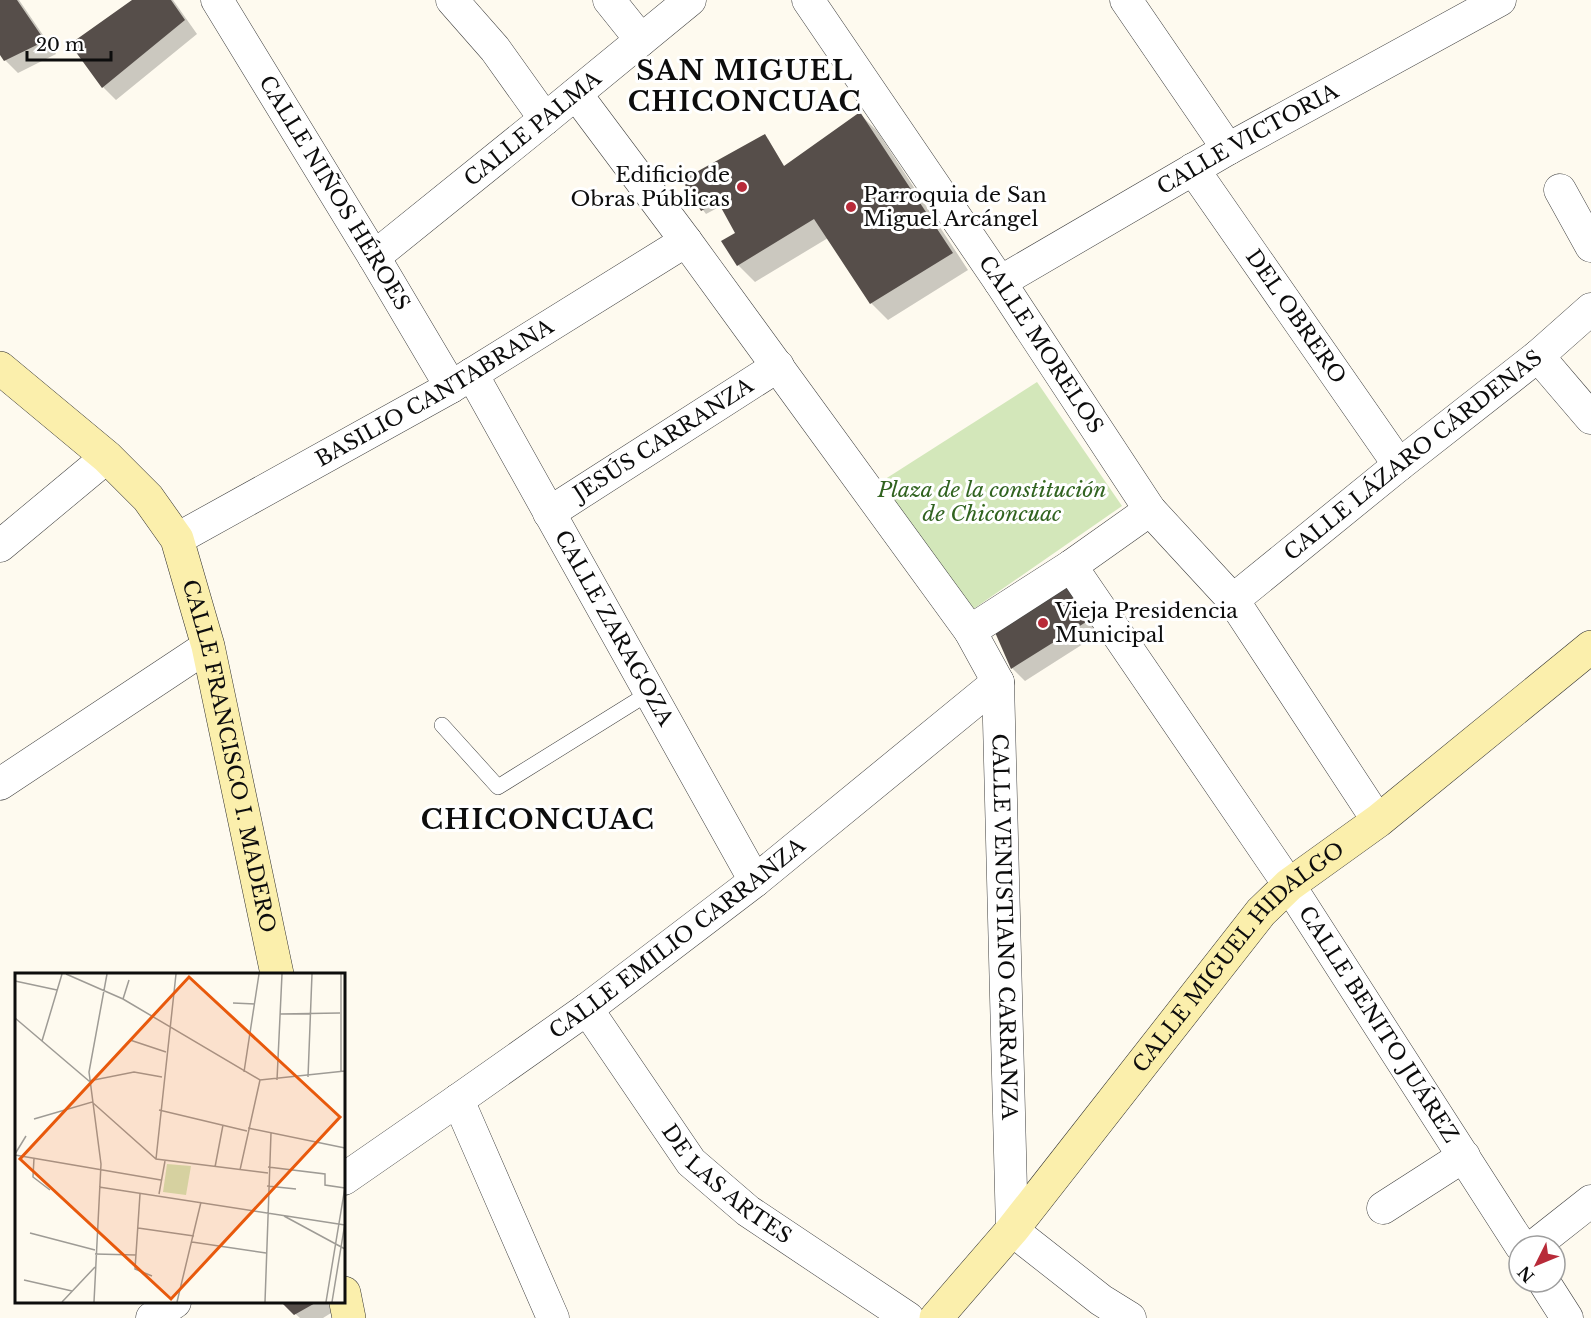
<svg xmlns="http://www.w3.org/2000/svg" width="1591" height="1318" font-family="'Libre Baskerville',serif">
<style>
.green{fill:#d3e7ba}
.shadow{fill:#0003}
.building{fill:#564e4a}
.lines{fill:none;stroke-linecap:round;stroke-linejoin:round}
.lane-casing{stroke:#404040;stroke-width:16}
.street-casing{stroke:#404040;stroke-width:33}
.secondary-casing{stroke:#2f2f2f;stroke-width:34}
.lane{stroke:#fff;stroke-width:15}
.street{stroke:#fff;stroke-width:32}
.secondary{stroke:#fbefac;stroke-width:33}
.poi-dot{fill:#b82b39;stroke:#fff;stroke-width:2}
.labels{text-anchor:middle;stroke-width:6;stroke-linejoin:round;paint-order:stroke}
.street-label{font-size:21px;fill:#0d0d0d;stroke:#fff}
.poi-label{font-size:21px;fill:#0d0d0d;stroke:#fff;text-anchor:start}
.park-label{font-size:21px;font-style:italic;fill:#316320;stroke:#fff}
.district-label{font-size:27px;font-weight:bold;letter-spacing:1.5px;fill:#0d0d0d;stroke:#fff}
.inset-road{fill:none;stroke:#9e9b95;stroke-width:1.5}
.view{fill:#e8590c;fill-opacity:0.15;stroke:#e8590c;stroke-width:3}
.inset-edge{fill:none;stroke:#0d0d0d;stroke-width:3}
</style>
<rect width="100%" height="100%" fill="#fefaef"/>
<path class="green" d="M1037 382 1122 506 972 610 879 483Z"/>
<path class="shadow" d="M0 0H19L56 54 18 73 5 60 0 53Z
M135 0H173L197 34 116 100 103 87 73 44Z
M860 114 877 131 968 270 888 320 871 303 828 238 755 282 738 265 737 233 721 206 706 214 703 210 768 139 785 168Z
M1065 583 1105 630 1025 681 1012 668 996 631Z
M282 1302H328L331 1313 323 1318H300Z"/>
<path class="building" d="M0 0H17L45 41 4 61 0 55Z
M132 0H171L185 20 102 88 70 44Z
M860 112 953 253 870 304 814 219 737 266 721 241 735 233 718 202 701 211 682 180 765 134 784 166Z
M1066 581 1094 617 1011 669 994 630Z
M281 1302H317L294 1315Z"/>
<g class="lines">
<g class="lane-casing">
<path id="lane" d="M442 725 498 787 649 693"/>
</g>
<g class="street-casing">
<g id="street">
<path id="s1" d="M217 0 374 257 451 387"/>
<path d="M452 0 495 49 545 119"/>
<path d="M609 0 641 40"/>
<path id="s2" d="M808 0 1000 282 1150 510 1233 600 1378 821"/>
<path d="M1126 0 1228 149"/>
<path id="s3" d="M576 94 686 241 970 631 998 682 1012 1230 1101 1300 1130 1318"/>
<path id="s4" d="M1193 169 1399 465"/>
<path d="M1560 190 1591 246"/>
<path id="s5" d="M374 257 545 119 690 0"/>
<path id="s6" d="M1000 282 1228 149 1500 0"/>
<path d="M1538 356 1591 418"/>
<path id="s7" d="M472 374 755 881"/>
<path id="s8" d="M549 513 778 366"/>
<path id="s9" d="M177 539 451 387 686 241"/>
<path d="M0 546 107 457"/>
<path id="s10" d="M1071 566 1289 885 1521 1246"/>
<path id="s11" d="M1233 600 1399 465 1538 356 1591 309"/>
<path d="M970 631 1071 566 1150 510"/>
<path d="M0 784 208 646"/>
<path id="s12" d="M587 1009 691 1162 748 1211 908 1318"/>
<path d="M458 1100 553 1318"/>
<path id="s13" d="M344 1179 458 1100 587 1009 755 881 998 682"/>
<path d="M1383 1208 1464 1156"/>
<path d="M1534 1246 1591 1201"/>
<path d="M1544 1282 1567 1318"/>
<path d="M152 1318 175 1302"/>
</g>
</g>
<g class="secondary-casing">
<g id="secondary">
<path id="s14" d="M0 368 107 457 148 498 177 539 208 646 277 974"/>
<path d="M344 1293 349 1318"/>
<path id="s15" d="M936 1318 1012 1230 1261 912 1289 885 1378 821 1591 647"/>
</g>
</g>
<use href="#lane" class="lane"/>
<use href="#street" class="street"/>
<use href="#secondary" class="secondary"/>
</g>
<g class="poi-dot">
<circle cx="742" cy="187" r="6"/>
<circle cx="851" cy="207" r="6"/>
<circle cx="1043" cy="623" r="6"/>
</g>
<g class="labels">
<g class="street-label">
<text dy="7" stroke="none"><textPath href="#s5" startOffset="204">CALLE PALMA</textPath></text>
<text dy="7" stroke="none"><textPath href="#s6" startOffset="286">CALLE VICTORIA</textPath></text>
<text dy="7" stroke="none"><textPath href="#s1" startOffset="226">CALLE NIÑOS HÉROES</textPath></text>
<text dy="7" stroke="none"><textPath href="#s4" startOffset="180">DEL OBRERO</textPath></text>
<text dy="7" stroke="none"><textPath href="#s2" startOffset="416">CALLE MORELOS</textPath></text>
<text dy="7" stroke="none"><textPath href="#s9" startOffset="296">BASILIO CANTABRANA</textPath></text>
<text dy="7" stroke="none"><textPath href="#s8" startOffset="136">JESÚS CARRANZA</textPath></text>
<text dy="7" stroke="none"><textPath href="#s11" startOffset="231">CALLE LÁZARO CÁRDENAS</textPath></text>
<text dy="7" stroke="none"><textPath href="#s7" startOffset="291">CALLE ZARAGOZA</textPath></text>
<text dy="7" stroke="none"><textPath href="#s14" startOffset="471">CALLE FRANCISCO I. MADERO</textPath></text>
<text dy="7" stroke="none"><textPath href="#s3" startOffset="969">CALLE VENUSTIANO CARRANZA</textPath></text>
<text dy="7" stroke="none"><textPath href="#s13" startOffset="411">CALLE EMILIO CARRANZA</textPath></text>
<text dy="7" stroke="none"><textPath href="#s15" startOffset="472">CALLE MIGUEL HIDALGO</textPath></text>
<text dy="7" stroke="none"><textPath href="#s10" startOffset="552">CALLE BENITO JUÁREZ</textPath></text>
<text dy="7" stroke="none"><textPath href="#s12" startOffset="226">DE LAS ARTES</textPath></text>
</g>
<g class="poi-label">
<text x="730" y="182" text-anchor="end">Edificio de<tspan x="730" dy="24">Obras Públicas</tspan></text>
<text x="863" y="202">Parroquia de San<tspan x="863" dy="24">Miguel Arcángel</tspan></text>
<text x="1055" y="618">Vieja Presidencia<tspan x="1055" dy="24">Municipal</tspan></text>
</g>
<g class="park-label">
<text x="992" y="497">Plaza de la constitución<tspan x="992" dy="24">de Chiconcuac</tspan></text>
</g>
<g class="district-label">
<text x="745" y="80">SAN MIGUEL<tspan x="745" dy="31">CHICONCUAC</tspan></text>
<text x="538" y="829">CHICONCUAC</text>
</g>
</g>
<g transform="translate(15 973)">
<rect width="330" height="330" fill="#fefaef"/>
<path d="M152 191 176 193 171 222 148 219Z" fill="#d3e7ba"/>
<path class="inset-road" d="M51 1 108 26 245 107 330 98M326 1V99M0 8 42 17M108 26 114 7M218 30 240 31M265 41 325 40M0 45 74 108 119 99 147 104M115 67 151 79M27 68 47 1M229 99 244 1M293 104 297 1M262 107 267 1M144 137 232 158M19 146 77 129 141 186 253 200M233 155 330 175M0 181 11 163M0 182 146 207M19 185 18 204 35 217M141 186 161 1M200 194 208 152M253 194 310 201V212L330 215M225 197 245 107M252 213 281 216M84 214 330 252M125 221 120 296 137 303M144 221 150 188M269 243 330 276M123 255 179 263M15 260 80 277M177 269 251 280M80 281 121 282M9 307 57 318M47 329 80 294M79 329 86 191 74 99 92 1M162 329 186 229M250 329 256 160M311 329 330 214M317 329 330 250"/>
<path class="view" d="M174 4 325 144 156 326 5 186Z"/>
<rect width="330" height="330" class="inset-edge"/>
</g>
<g transform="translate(1537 1264) rotate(227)"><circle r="28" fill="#ffffff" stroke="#9e9e9e" stroke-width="1.5"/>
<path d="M0-4.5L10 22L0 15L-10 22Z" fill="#b82b39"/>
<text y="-9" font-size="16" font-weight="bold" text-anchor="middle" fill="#0d0d0d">N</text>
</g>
<path d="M27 51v9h84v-9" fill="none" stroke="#0d0d0d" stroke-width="3"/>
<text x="36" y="51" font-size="18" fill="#0d0d0d" stroke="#ffffff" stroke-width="4.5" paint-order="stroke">20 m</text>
</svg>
